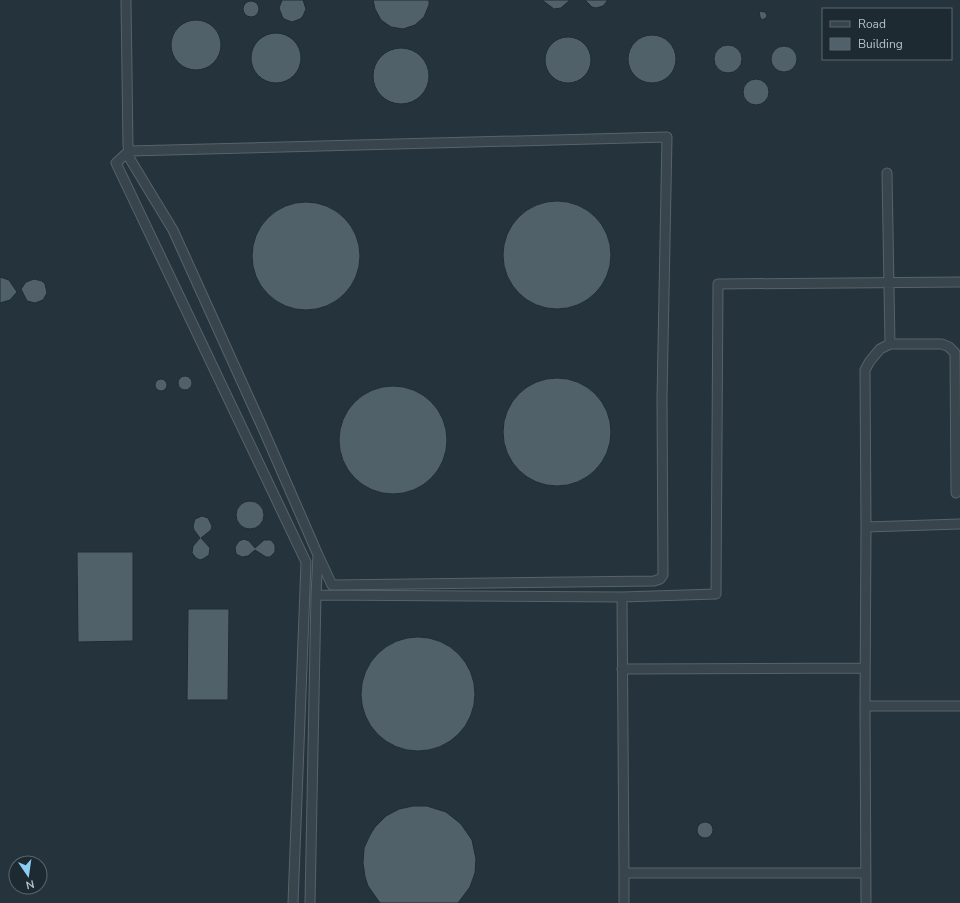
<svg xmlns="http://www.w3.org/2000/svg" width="960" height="903" font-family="'Nunito Sans',sans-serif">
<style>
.building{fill:#506169;stroke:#202c33}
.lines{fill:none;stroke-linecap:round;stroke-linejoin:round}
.minor-casing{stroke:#57636a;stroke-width:11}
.minor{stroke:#38454c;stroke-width:9}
</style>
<rect width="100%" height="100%" fill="#25343c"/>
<path class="building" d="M282 0H303L306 9 303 16 300 19 292 22 284 19 282 16 279 8Z
M373 0H429V5L424 17 415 25 403 29 391 27 381 20 375 9Z
M542 0H570L561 8 554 9Z
M585 0H608L603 6 596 8 592 7Z
M243 9a8 8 0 1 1 16 0a8 8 0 1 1-16 0Z
M759 11 765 12 767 15 766 18 762 20 760 17Z
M171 45a25 25 0 1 1 50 0a25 25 0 1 1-50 0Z
M251 58a25 25 0 1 1 50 0a25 25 0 1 1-50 0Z
M628 59a24 24 0 1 1 48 0a24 24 0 1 1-48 0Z
M545 60a23 23 0 1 1 46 0a23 23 0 1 1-46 0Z
M714 59a14 14 0 1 1 28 0a14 14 0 1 1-28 0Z
M771 59a13 13 0 1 1 26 0a13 13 0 1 1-26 0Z
M373 76a28 28 0 1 1 56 0a28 28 0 1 1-56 0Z
M743 92a13 13 0 1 1 26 0a13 13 0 1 1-26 0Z
M503 255a54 54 0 1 1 108 0a54 54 0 1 1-108 0Z
M252 256a54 54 0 1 1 108 0a54 54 0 1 1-108 0Z
M0 277 9 280 17 292 10 300 0 303Z
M34 279 42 281 45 284 47 293 43 300 35 303 27 301 21 289 26 282Z
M178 383a7 7 0 1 1 14 0a7 7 0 1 1-14 0Z
M503 432a54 54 0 1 1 108 0a54 54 0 1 1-108 0Z
M155 385a6 6 0 1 1 12 0a6 6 0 1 1-12 0Z
M339 440a54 54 0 1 1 108 0a54 54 0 1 1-108 0Z
M236 515a14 14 0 1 1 28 0a14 14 0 1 1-28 0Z
M202 516 208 518 212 526 211 530 201 538 210 548 209 555 203 559 200 560 196 558 192 553 193 546 200 538 194 530 193 526 195 519Z
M244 539 249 541 255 548 264 540H271L275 545V552L270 557H266L255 550 248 556 242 557 236 554 235 547 239 541Z
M77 552H133V641L78 642Z
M188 609H229L228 700H187Z
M361 694a57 57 0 1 1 114 0a57 57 0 1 1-114 0Z
M413 806H427L446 812 461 824 472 840 476 859 475 873 470 887 458 903H380L368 886 365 877 363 863 364 848 370 835 375 827 386 816 399 809Z
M697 830a8 8 0 1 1 16 0a8 8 0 1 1-16 0Z"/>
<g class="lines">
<g class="minor-casing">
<path id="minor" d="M126 0 128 145 130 159 173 230 264 431 318 555 316 595
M887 173 890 344
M866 527 865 370 870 361 880 349 890 344H942L949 347 955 353 956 493
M622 597 716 594 718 284 960 282
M622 669 865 668
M865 706 866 527 960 524
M293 903 306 562 116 163 129 151 667 137 662 399 663 575 660 579 654 581 332 585 318 555
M310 903 316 595 622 597 624 873
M624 903V873H866
M866 903 865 706H960"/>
</g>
<use href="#minor" class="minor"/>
</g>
<rect x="822" y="8" width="130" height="52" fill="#1e2a31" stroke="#5a666d"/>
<rect x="830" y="21" width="20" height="6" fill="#38454c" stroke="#5a666d"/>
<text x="858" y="28" font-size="12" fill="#b4c0c7">Road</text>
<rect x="830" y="38" width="20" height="12" fill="#506169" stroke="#5a666d"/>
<text x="858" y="48" font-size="12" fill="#b4c0c7">Building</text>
<g transform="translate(28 875) rotate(167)"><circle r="19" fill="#1e2a31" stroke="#5a666d"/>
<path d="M0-3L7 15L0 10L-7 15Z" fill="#8ecdf2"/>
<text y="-6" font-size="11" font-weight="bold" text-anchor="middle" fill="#b4c0c7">N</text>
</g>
</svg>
